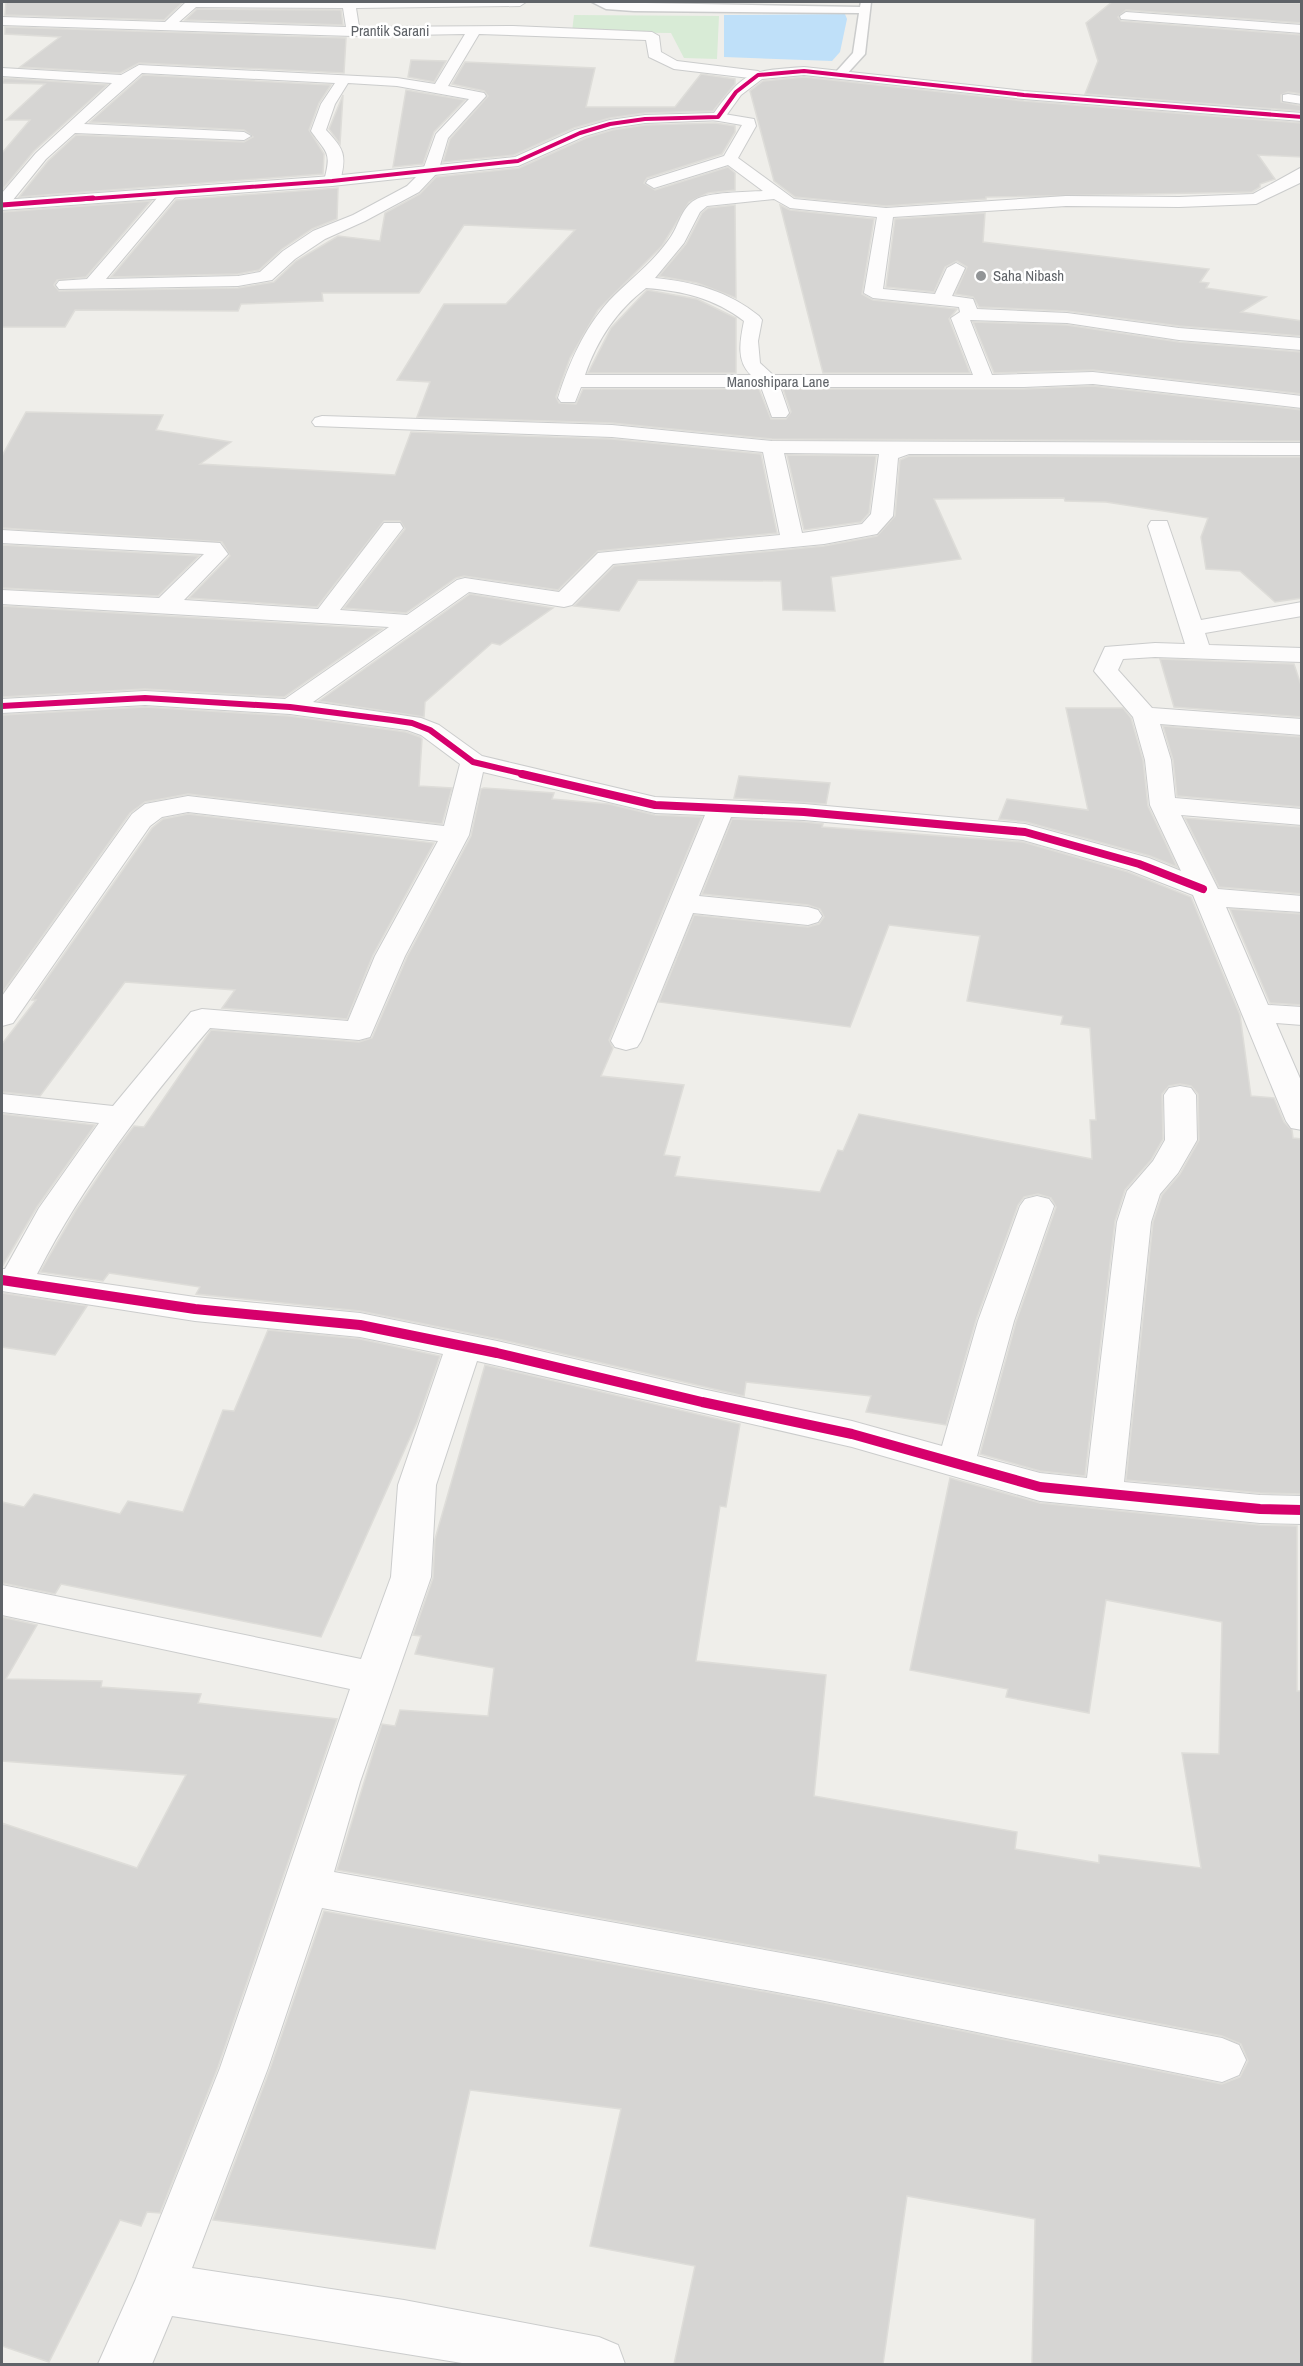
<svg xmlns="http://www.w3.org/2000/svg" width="1303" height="2366" font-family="'Archivo Narrow',sans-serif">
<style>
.green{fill:#d8ebd6}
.water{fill:#bfe0f9}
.building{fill:#d6d5d3;stroke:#deddd9;stroke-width:1.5}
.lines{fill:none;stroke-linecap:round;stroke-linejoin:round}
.service-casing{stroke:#cbcccc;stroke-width:3}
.minor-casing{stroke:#cbcccc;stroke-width:2}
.tertiary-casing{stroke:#cbcccc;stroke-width:2}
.service{fill:#fdfcfc;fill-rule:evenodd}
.minor{fill:#fdfcfc;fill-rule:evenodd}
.tertiary{fill:#fdfcfc;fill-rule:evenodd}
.cycleway-far4-casing{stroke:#fff;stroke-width:5}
.cycleway-far3-casing{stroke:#fff;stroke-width:8}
.cycleway-far2-casing{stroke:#fff;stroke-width:8}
.cycleway-far1-casing{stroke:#fff;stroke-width:11}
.cycleway-casing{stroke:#fff;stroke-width:14}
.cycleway-far4{stroke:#d6006c;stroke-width:4}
.cycleway-far3{stroke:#d6006c;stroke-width:5}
.cycleway-far2{stroke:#d6006c;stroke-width:6}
.cycleway-far1{stroke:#d6006c;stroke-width:8}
.cycleway{stroke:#d6006c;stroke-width:10}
.poi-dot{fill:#919496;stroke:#fff;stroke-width:2}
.labels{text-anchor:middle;stroke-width:5;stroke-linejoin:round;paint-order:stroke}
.far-street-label{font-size:15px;fill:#5f6368;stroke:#fff}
.far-poi-label{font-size:15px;fill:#5f6368;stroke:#fff;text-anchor:start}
</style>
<rect width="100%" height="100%" fill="#efeeea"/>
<path class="green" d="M574 15 719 16 717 59 684 58 671 33 572 32Z"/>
<path class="water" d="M845 14 847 19 840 52 832 61 724 57V15Z"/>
<path class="building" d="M6 2H183L164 20 5 15Z
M1112 2 1302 3V23L1126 10 1118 17 1121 21 1302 35V94L1288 92 1281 95V102L1302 106V111L1085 94 1098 61 1086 23Z
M197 9 341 10 343 25 185 20Z
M5 27 346 38 344 73 139 63 120 73 20 67 60 37 5 34Z
M411 60 446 61 434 82 408 77Z
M465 62 595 68 586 107H675L701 74 735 79V84L713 111 645 113 610 118 574 128 514 155 443 162 450 139 488 96 484 91 452 84Z
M143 75 331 85 319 103 309 130 324 154 323 174 19 197 48 161 76 135 244 142 253 137 244 130 90 122Z
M804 77 1024 101 1302 123V157L1258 155 1275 179 1260 184V187L1252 192 986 197V199L886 206 795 197 774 181 750 91 763 81Z
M4 78 107 85 34 151 2 190V153L30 120H6L45 84 2 83Z
M406 90 465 100 434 132 423 164 393 167Z
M343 95 340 144 329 129Z
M715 123 735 126V132L722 154 647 178 644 183 655 190 728 167 735 173V190L708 193 689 202 662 246 598 310 570 358 556 397 559 403 576 404 583 389H759L771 419H786L791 412 783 389H1024L1093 386 1302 410V441L772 439 612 423 417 417 430 382 397 380 444 304H506L575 230 464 225 419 293H322L323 301 241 304 238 311 75 310 65 327H2V212L151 201 86 277 57 280 54 285 59 291 238 288 274 282 296 261 338 236 380 241 385 213 420 194 436 177 519 168 586 138 612 130 645 125Z
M338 188 337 219 312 229 282 249 259 270 238 274 111 277 176 200Z
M735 205 736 298 697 283 659 276 686 244 702 213 708 208Z
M780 205 790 210 874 219 862 294 873 300 957 309 949 319 970 373H823Z
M985 213 983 242 1209 269 1200 282 1209 283 1206 288 1266 297 1241 312 1302 321V336L1179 326 1067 311 979 307 973 297 955 294 967 267 957 261 945 267 934 292 886 287 895 219Z
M647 290 697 299 736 318V373H588L611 328Z
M973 322 1067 325 1179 342 1302 352V394L1093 370 994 373Z
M26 412 163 415 156 430 231 442 200 464 395 475 411 432 612 439 761 454 777 533 598 551 558 590 464 576 456 578 406 613 344 608 405 529 400 521H384L317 607 189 598 230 556 222 542 2 528V456Z
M787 455 876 456 869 513 861 522 804 530Z
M909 456 1302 457V598L1275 602 1240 571 1206 569 1201 537 1208 518 1106 502 1065 501 1064 498 934 499 961 559 831 577 835 611 783 610 781 581 638 580 619 611 574 606 614 566 824 546 877 536 895 516 900 460Z
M2 545 199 556 158 596 2 588Z
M470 594 553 608 500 645 492 643 425 702 424 717 319 701Z
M2 606 382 629 284 697 145 689 2 697Z
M1160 659 1294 664 1302 688V717L1174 707Z
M145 707 290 716 406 732 420 737 422 739 419 786 452 788 442 824 188 794 145 802 130 813 2 993V715Z
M1066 708H1123L1131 718 1143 760 1148 806 1177 867 1150 856 1026 822 999 819 1007 799 1088 810Z
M1163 726 1302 737V807L1177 796 1173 760Z
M739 776 830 783 826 804 734 798Z
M484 788 554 793 552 799 609 804 655 815 702 817 609 1040 613 1048 601 1076 684 1085 664 1155 680 1157 675 1176 820 1192 838 1150 843 1151 859 1114 1092 1159 1090 1120H1096L1090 1028 1061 1024 1063 1016 967 1001 980 936 889 925 850 1027 659 1002 694 915 808 927 819 924 824 917 820 909 808 905 702 894 732 819 804 822 823 824 822 827 1023 842 1128 872 1191 897 1240 1015 1251 1096 1274 1098 1284 1122 1292 1130 1293 1138 1302 1139V1494L1260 1493 1126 1480 1153 1222 1162 1195 1180 1174 1199 1140 1198 1094 1191 1086 1180 1084 1169 1086 1162 1094 1163 1139 1151 1160 1125 1190 1115 1221 1085 1476 1040 1471 980 1454 1016 1322 1056 1207 1051 1198 1038 1194 1024 1197 1018 1205 976 1320 946 1425 866 1412 871 1396 746 1382 744 1396 498 1339 360 1311 196 1294 200 1287 109 1273 103 1281 40 1272 76 1210 118 1147 134 1126 144 1127 211 1030 359 1042 372 1038 407 957 471 836 481 789Z
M188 814 434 843 373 955 347 1019 222 1008 235 990 125 982 40 1096 2 1092V1044L36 1000H32L152 828 163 819Z
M1185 818 1302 827V894L1219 887Z
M1230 909 1302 914V1005L1270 1003Z
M2 1114 95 1125 37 1207 2 1267Z
M2 1293 87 1306 55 1355 2 1347Z
M268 1330 360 1339 440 1356 417 1422 321 1637 61 1584 55 1594 2 1583V1502L24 1507 34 1494 120 1514 128 1501 183 1512 223 1410 234 1411Z
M485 1365 740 1424 726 1507 720 1506 696 1661 826 1675 814 1796 1017 1832 1015 1849 1099 1863V1855L1201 1868 1182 1753 1219 1754 1222 1622 1106 1600 1089 1713 1006 1697 1008 1689 910 1670 950 1478 1040 1503 1260 1525 1297 1526V1691H1302V2364H1032L1035 2219 907 2196 883 2364H674L695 2266 590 2246 621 2109 470 2090 435 2249 213 2220 270 2069 324 1911 820 2002 1222 2084 1240 2077 1248 2061 1241 2044 1222 2036 820 1958 337 1870 382 1724 395 1726 400 1710 488 1716 494 1668 415 1654 421 1636 413 1635 433 1578 435 1539Z
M2 1617 37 1625 6 1679 102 1681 101 1687 201 1694 198 1703 337 1719 218 2067 160 2213 147 2212 141 2226 120 2220 49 2362 2 2346V1823L137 1868 186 1775 2 1761Z"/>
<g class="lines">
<g class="service-casing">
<path id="service" d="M592 2 860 7 861 2H871L865 54 845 76 841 77 835 73 853 53 859 13 634 11 606 9Z"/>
</g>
<g class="minor-casing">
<path id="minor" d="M186 2H526L520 6 356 8 359 27 513 26 652 32 659 36 661 52 677 61 758 71 765 75 758 79 674 69 649 57 646 40 479 34 448 86 484 93 486 96 448 138 438 172 419 192 365 221 325 239 295 259 272 280 238 286 59 289 56 285 59 281 87 279 164 190H176L178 193 176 196 106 279 238 276 260 272 283 251 313 231 353 215 407 186 423 170 436 134 469 99 397 86 348 83 335 104 326 130C344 149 347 155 340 181L332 186 324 181C332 151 327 154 311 131L321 104 335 83 142 73 84 124 244 132 251 136 244 140 75 133 46 159 8 206 2 208V193L36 153 112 83 2 76V68L121 75 139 65 397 78 435 84 465 34 353 36 2 25V17L165 22ZM196 7 343 8 346 27 179 22Z
M1126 12 1302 25V33L1121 19 1120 16Z
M1288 94 1302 96V104L1283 101V95Z
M718 113 754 119 756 126 738 158 794 199 886 208 1066 196 1179 197 1253 194 1302 167V182L1256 204 1179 207 1066 206 893 217 883 289 935 294 947 268 956 263 965 268 952 296 973 299 977 309 1067 313 1179 328 1302 338V350L1179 340 1067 323 970 320 992 375 1093 372 1302 396V408L1093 384 1024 387H780L789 413 786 417H772L761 387H581L575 402H561L558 398C569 363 584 329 609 301 629 280 653 263 670 238 679 226 681 208 695 200 708 192 746 192 763 191L728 165 654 188 646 183 648 180 724 156 742 125 713 120 711 117ZM774 199 790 208 877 217 864 293 873 298 959 307 960 312 951 318 973 375H773L760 363 758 341 762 320 759 316C728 291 694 282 655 278L684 243 700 212 707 206ZM646 288C683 291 714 298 744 321 740 341 736 361 751 375H585C597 340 616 311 646 288Z
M322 416 612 425 772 441 1302 443V455L909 454 898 458 893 516 877 534 824 544 613 564 572 605 564 607 469 592 313 702 421 718 439 725 482 756 655 797 804 804 1025 824 1149 858 1181 871 1150 805 1145 760 1133 717 1094 671 1105 647 1155 643 1185 644 1148 526 1151 521H1167L1201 620 1302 602V616L1205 633 1209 645 1302 648V662L1155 657 1123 659 1118 670 1152 708 1302 719V735L1160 724 1171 760 1175 798 1302 809V825L1181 815 1218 889 1302 896V912L1226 907 1268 1005 1302 1007V1025L1276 1023 1302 1083V1130L1291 1128 1286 1121 1193 895 1129 870 1023 840 804 820 731 817 699 896 808 907 818 910 822 916 818 922 808 925 693 913 641 1041 637 1047 626 1050 615 1047 611 1041 705 815 655 813 483 772 469 835 405 956 370 1037 359 1040 210 1028C144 1105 83 1184 37 1274L195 1297 360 1313 497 1341 702 1389 852 1421 942 1446 978 1321 1020 1206 1025 1199 1037 1196 1049 1199 1054 1206 1014 1321 977 1456 1040 1473 1087 1478 1117 1222 1127 1191 1153 1161 1165 1140 1164 1095 1169 1088 1180 1086 1191 1088 1196 1095 1197 1140 1178 1173 1160 1194 1151 1222 1124 1482 1260 1495 1302 1496V1524L1260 1523 1040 1501 852 1447 477 1361 436 1485 431 1577 360 1782 334 1872 820 1960 1222 2038 1239 2045 1246 2060 1239 2075 1222 2082 820 2000 322 1908 268 2068 192 2268 404 2300 599 2337 618 2345 625 2364H468L172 2316 152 2364H98L135 2281 220 2068 350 1689 2 1615V1585L361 1659 391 1577 398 1485 443 1354 360 1337 195 1321 2 1291V1269H5L39 1208 99 1123 2 1112V1094L113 1106 191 1012 202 1009 348 1021 375 956 438 841 188 812 162 817 150 826 13 1023 2 1026V996L132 814 145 804 188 796 444 826 460 764 421 735 407 730 290 714 145 705 2 713V699L145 691 285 699 389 627 2 604V590L159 598 204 554 2 543V530L220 543 228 554 184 600 318 609 384 523H400L403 528 340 610 407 615 457 580 465 578 559 592 598 553 780 535 763 452 612 437 315 426 312 422 315 418ZM784 453 879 454 871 514 862 524 802 533Z"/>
</g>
<g class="tertiary-casing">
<path id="tertiary" d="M804 67 1024 91 1302 113V121L1024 99 804 75 762 79 741 95 723 120 645 123 612 128 585 136 518 166 332 186 2 210V200L332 176 515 157 575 130 610 120 645 115 714 113C746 69 752 71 804 67Z"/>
</g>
<use href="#service" class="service"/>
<use href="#minor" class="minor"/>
<use href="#tertiary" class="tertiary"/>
<g class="cycleway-far4-casing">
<path id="cycleway-far4" d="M72 200 332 181 518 161 580 133 610 124 645 119 718 117 736 92 758 75 804 71 1024 95 1302 117"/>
</g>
<g class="cycleway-far3-casing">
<path id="cycleway-far3" d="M2 205 93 198"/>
</g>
<g class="cycleway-far2-casing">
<path id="cycleway-far2" d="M2 706 145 698 290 707 392 720 412 723 430 730 473 762 528 775"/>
</g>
<g class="cycleway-far1-casing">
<path id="cycleway-far1" d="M522 774 655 805 804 812 1025 832 1139 864 1203 889"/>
</g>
<g class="cycleway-casing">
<path id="cycleway" d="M2 1280 195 1309 360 1325 497 1353 702 1402 852 1434 1040 1487 1260 1509 1302 1510"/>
</g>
<use href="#cycleway-far4" class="cycleway-far4"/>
<use href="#cycleway-far3" class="cycleway-far3"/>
<use href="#cycleway-far2" class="cycleway-far2"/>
<use href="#cycleway-far1" class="cycleway-far1"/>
<use href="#cycleway" class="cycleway"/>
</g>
<circle class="poi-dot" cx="981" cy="276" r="6"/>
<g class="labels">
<g class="far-street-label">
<text x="390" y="36">Prantik Sarani</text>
<text x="778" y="387">Manoshipara Lane</text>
</g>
<g class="far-poi-label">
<text x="993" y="281">Saha Nibash</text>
</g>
</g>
<rect width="1303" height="2366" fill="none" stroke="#5f6368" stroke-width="6"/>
</svg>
